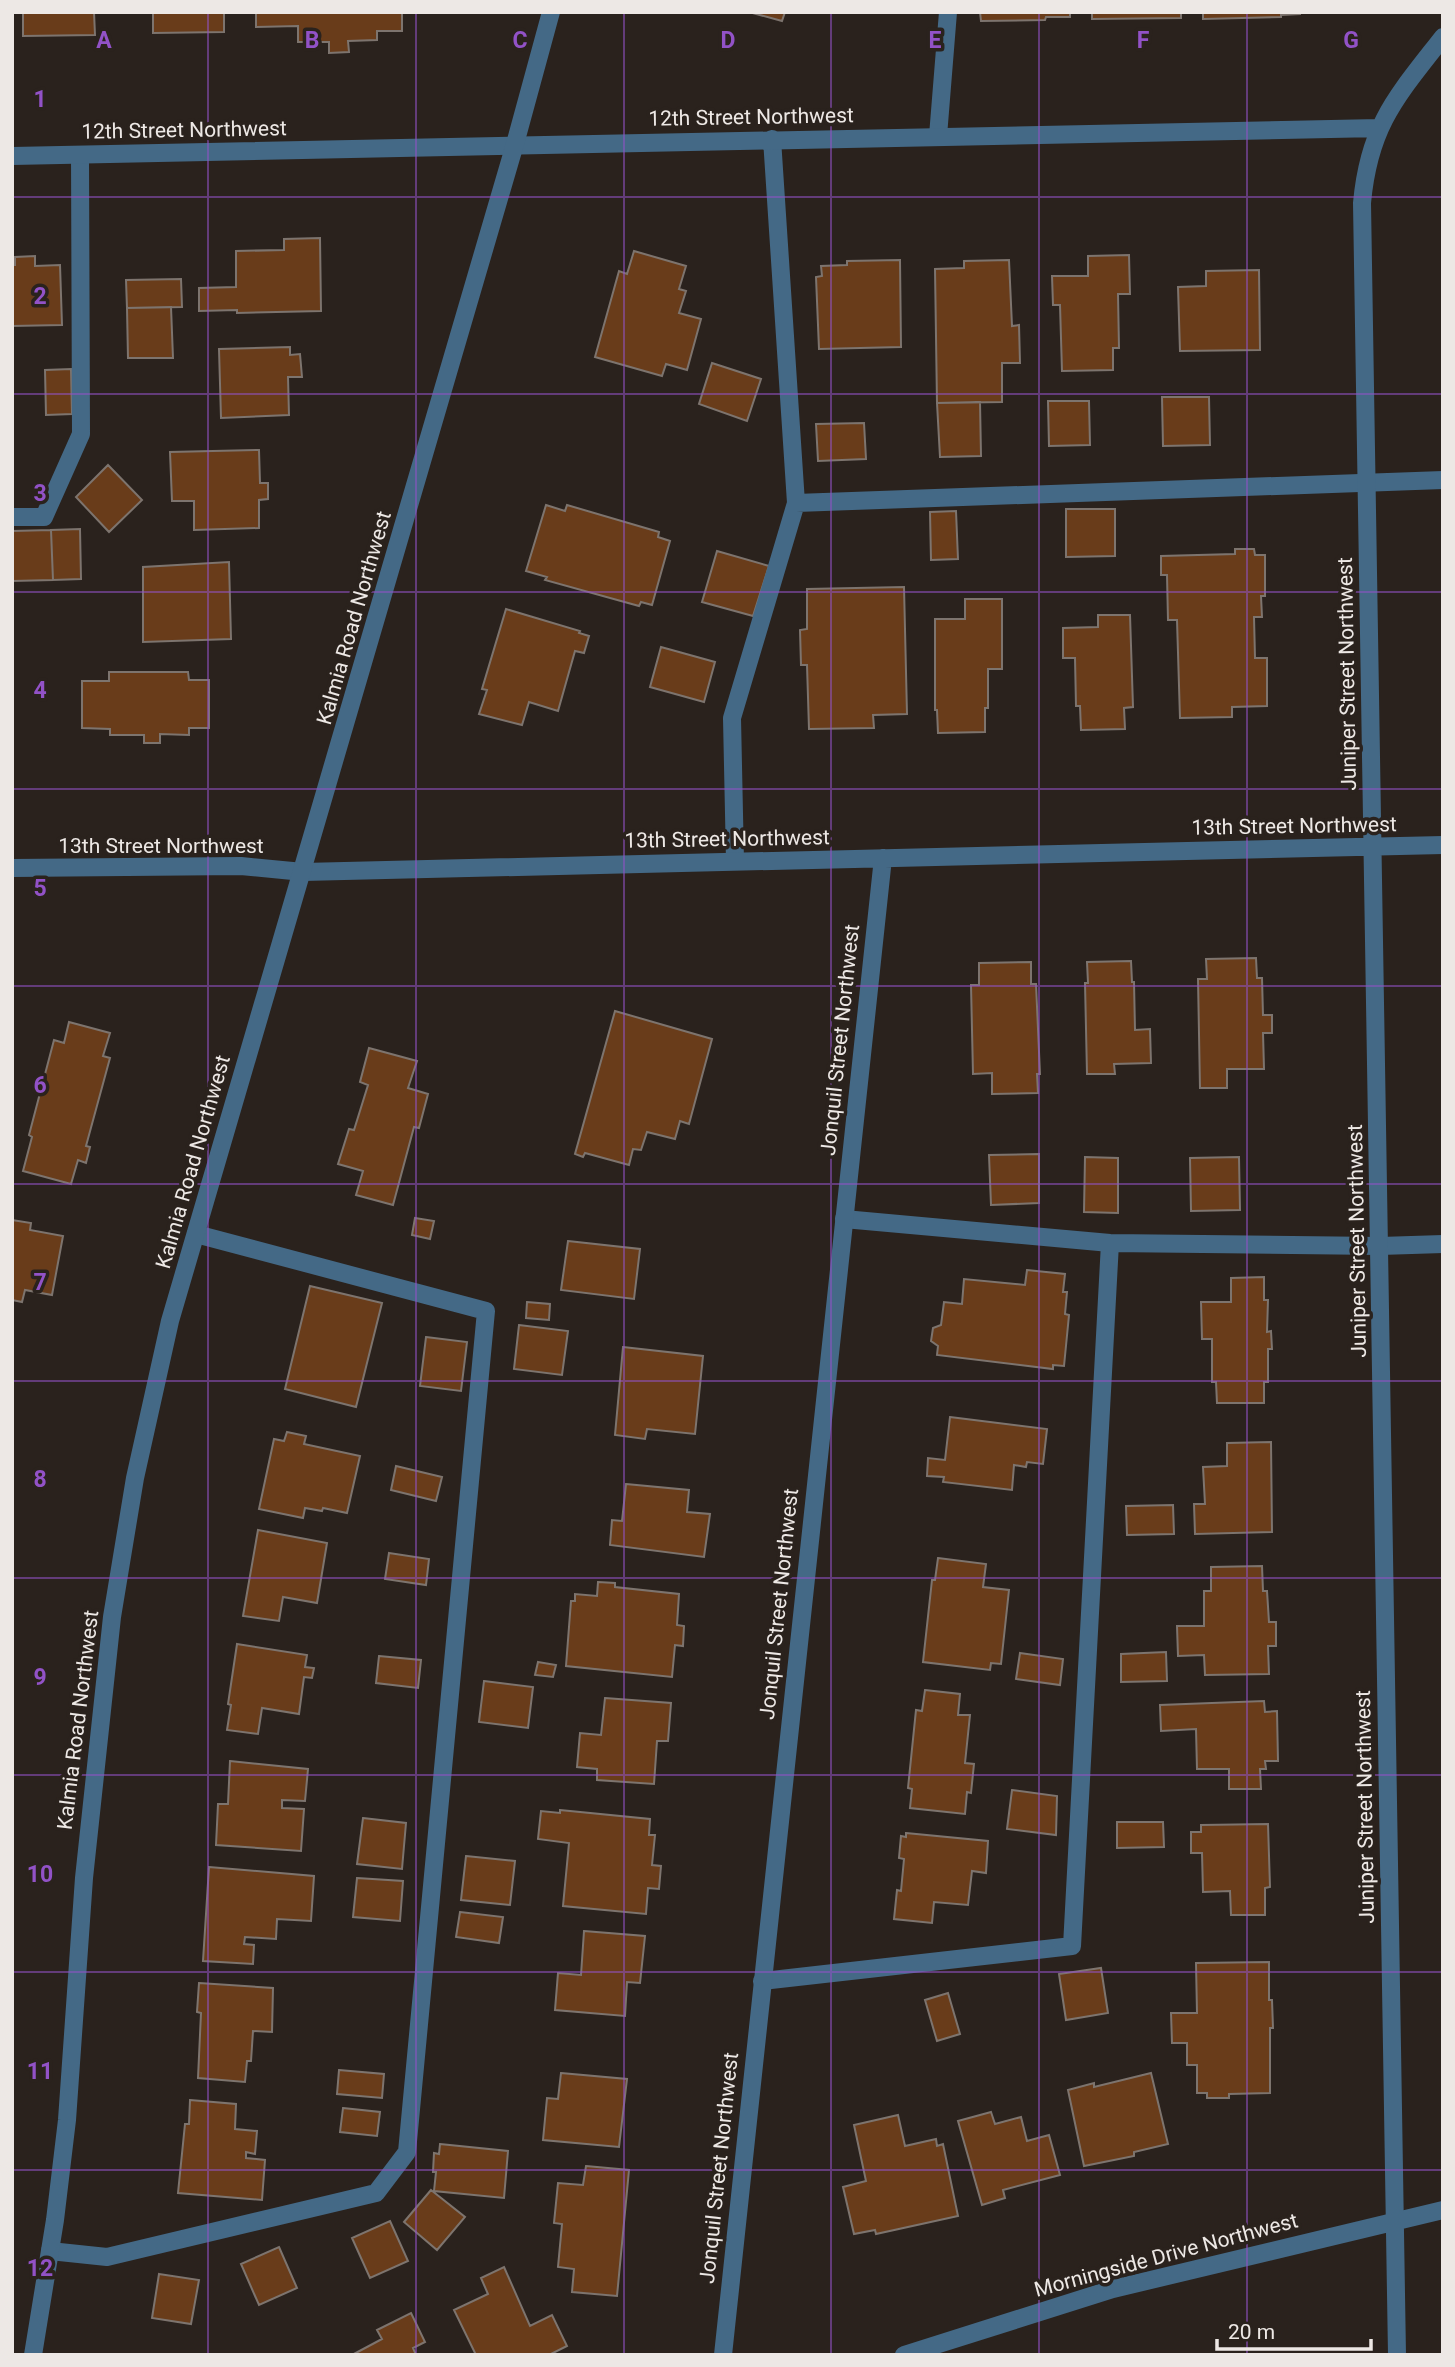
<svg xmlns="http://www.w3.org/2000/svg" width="1455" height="2367" font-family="Roboto,sans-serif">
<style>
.building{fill:#693c1a;stroke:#7d746e;stroke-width:2}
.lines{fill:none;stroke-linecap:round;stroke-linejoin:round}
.service{stroke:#446986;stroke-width:18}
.minor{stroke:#446986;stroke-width:18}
.tertiary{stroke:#446986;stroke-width:18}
.grid{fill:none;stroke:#9252c7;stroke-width:2;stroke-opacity:0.55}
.labels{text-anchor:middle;stroke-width:7;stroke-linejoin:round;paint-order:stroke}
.street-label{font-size:21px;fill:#ede8e5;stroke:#2a221d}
.grid-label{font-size:23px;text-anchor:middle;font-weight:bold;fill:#9252c7;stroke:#2a221d;stroke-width:7;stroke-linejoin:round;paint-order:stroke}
</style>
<rect width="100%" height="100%" fill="#2a221d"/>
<path class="building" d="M23 12H94L95 35 23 36Z
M153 12H224V32L153 33Z
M256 12H402V31H377V40L348 41 349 52 329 53V42H298V26L256 27Z
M749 12H785L782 21Z
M980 12H1070V17H1046L1045 20 981 21Z
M1092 12H1181V18L1092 19Z
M1203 12H1300V14L1281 15V17L1203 19Z
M320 238 321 311 237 313V310L199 311V288L236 287V251L284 250V239Z
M634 251 686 266 679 289 686 291 679 313 701 319 687 370 666 364 662 376 595 357 619 271 627 274Z
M1129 255 1130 294H1118L1119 348H1113V370L1062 371 1060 305H1053L1052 276H1088V256Z
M35 256V266L60 265 62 325 12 326V265H15V257Z
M900 260 901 347 819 349 816 277 822 276 821 266 847 265V261Z
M1009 260 1012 326 1019 325 1020 363H1002V402L937 403 935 269 964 268V261Z
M1259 270 1260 350 1180 351 1178 287 1206 286V271Z
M181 279 182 307 127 308 126 280Z
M171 307 173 358H128L127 308Z
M290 347V355L300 354 302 377H288L289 415 221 418 219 349Z
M712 363 761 379 747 421 699 404Z
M71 369 72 414 46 415 45 370Z
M1162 397H1209L1210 445 1163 446Z
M1048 401H1089L1090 445 1049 446Z
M980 402 981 456 940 457 937 403Z
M864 423 866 459 818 461 816 424Z
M259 450 260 483H268V499L259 500V528L194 530V501H172L170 452Z
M108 465 142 500 109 532 76 497Z
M546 505 565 511 567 505 659 532 658 537 670 541 652 605 641 602 639 606 545 580 547 577 526 571Z
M1066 509H1115V556L1066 557Z
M956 511 958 559 931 560 930 512Z
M80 529 81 579 53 580 51 530Z
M51 530 53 580 12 581V531Z
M1235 549H1254L1255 555H1265V596H1261L1262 617H1254L1255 658H1267V706L1232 707V717L1180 718 1177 620H1168L1167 575H1161V556L1235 554Z
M717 551 769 566 753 616 702 602Z
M229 562 231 639 143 642V567Z
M904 587 907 714 873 715 874 728 809 729 807 665H801L800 630 807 629V589Z
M965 599H1002V669H988V708H985V732L938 733 937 710H935V619H965Z
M506 609 580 631 579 633 589 636 584 653 575 651 558 711 529 702 522 725 479 714 487 690 482 689Z
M1098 615H1130L1133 707 1124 708 1125 729 1081 730 1080 706H1076L1075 658H1063V628L1098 627Z
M661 647 715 662 704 702 650 687Z
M109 672H188L189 680H209V728H189V735L160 734V743H144V735H110V729L82 728V681H109Z
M1256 958 1257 978H1262L1263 1015H1272V1033H1263L1264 1069H1227V1088H1200L1198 979H1207L1206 959Z
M1131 961 1132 982H1134L1135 1030 1150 1029 1151 1063 1114 1064 1115 1074H1087L1085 983H1088L1087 962Z
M1031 962V984H1036L1040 1074H1037L1038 1093 992 1094V1073L973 1074 971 985H979V963Z
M615 1011 712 1039 689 1124 680 1121 675 1139 647 1132 641 1150 633 1149 629 1165 585 1153 583 1157 575 1154Z
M69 1022 110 1033 103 1056 110 1058 86 1146 90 1147 86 1163 78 1160 71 1184 23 1171 32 1137 29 1135 54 1040 64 1043Z
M369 1048 417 1061 408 1088 428 1094 419 1128 414 1127 393 1205 356 1195 363 1171 338 1164 349 1129 354 1130 368 1085 360 1082Z
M1039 1154V1203L991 1205 989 1155Z
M1085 1157 1118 1158V1213L1084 1212Z
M1239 1157 1240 1210 1191 1211 1190 1158Z
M415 1218 434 1221 430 1239 412 1235Z
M12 1220 31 1223 30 1230 63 1236 52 1295 25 1290 22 1302 12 1300Z
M568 1241 640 1249 634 1299 561 1290Z
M1027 1270 1065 1274 1063 1292H1067L1065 1314 1069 1315 1064 1366 1053 1365V1369L937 1355 938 1346 931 1341 933 1328 941 1325 944 1302 962 1304 964 1279 1025 1285Z
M1264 1277V1300H1268L1267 1332 1271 1331 1272 1349H1268V1382H1264V1403H1217L1216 1382H1212V1339H1202L1201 1302H1231V1278Z
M310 1286 382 1303 356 1407 285 1389Z
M527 1302 550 1304 549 1320 526 1318Z
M519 1325 568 1331 562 1375 514 1369Z
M426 1337 467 1342 461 1391 420 1386Z
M623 1347 703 1356 695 1434 647 1429 645 1439 615 1435Z
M950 1417 1047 1429 1043 1464 1027 1462 1026 1467 1014 1465 1012 1490 943 1482 944 1477 927 1476 928 1458 945 1460Z
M287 1432 306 1436 304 1444 360 1456 347 1513 323 1508 322 1511 305 1508 303 1518 259 1509 274 1439 284 1441Z
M1271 1442 1272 1532 1195 1534 1194 1504H1205L1203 1467 1227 1466V1443Z
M396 1466 442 1477 436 1501 391 1490Z
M626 1484 689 1490 687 1512 710 1514 704 1557 610 1545 612 1520 622 1521Z
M1173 1505 1174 1534 1127 1535 1126 1506Z
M258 1530 327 1543 317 1603 283 1597 279 1621 243 1616Z
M389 1553 429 1559 426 1585 385 1579Z
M938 1558 986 1564 983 1587 1009 1590 1001 1664 991 1663 990 1670 923 1662 932 1580H935Z
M1262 1566 1263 1591H1267L1269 1622H1276V1646H1268L1269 1674 1205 1675 1204 1655 1178 1656 1177 1626H1204V1591H1211V1567Z
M598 1582 615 1583V1587L679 1594 677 1625 684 1626 683 1646 675 1645 672 1677 566 1666 571 1601H575V1594L597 1596Z
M237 1644 307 1655 305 1667 314 1668 312 1678 304 1677 299 1714 262 1708 258 1734 227 1730 231 1705 228 1704Z
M1166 1652 1167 1681 1121 1682V1654Z
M1020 1653 1063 1659 1060 1685 1016 1679Z
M379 1656 421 1660 418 1688 376 1683Z
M538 1662 556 1665 553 1677 535 1675Z
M484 1681 533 1687 528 1728 479 1722Z
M925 1690 960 1694 958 1715H970L965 1763 974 1764 971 1793 967 1792 965 1814 910 1808 912 1789 908 1788 916 1710 922 1711Z
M605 1698 671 1703 668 1741H657L654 1784 597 1780V1769L577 1767 580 1733 601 1735Z
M1264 1701 1265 1712 1277 1711 1278 1761H1265L1266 1769H1260L1261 1789H1229V1769H1197L1196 1729 1161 1731 1160 1705Z
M230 1761 308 1769 305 1801 282 1800V1808L304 1809 301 1851 216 1845 218 1804H228Z
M1012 1790 1057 1796 1056 1835 1007 1829Z
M560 1810 650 1819 649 1835H655L652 1865 661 1866 659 1889 648 1888 646 1914 563 1906 569 1843 538 1839 541 1811 560 1813Z
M363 1818 406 1823 402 1869 357 1864Z
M1117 1822H1163L1164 1847 1117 1848Z
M1268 1824 1270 1887 1265 1888V1915H1231L1230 1891 1203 1892 1202 1853H1191V1832H1201V1825Z
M906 1833 988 1841 986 1873 972 1871 968 1905 934 1902 932 1923 894 1919 897 1890 901 1891 904 1859 899 1858 901 1836 906 1837Z
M466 1856 515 1861 510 1905 461 1900Z
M209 1867 314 1876 311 1921 277 1919 276 1939 245 1937 244 1944 254 1945 253 1964 203 1961Z
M357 1878 403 1881 400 1921 353 1917Z
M460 1912 503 1917 499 1943 456 1937Z
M584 1931 645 1936 640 1983 627 1982 625 2016 555 2010 558 1973 581 1975Z
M1269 1962V2000H1272L1273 2028H1270V2093L1229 2094V2098H1207V2093H1197V2065H1187V2043H1172L1171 2013H1197L1196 1963Z
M1101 1968 1108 2013 1066 2020 1059 1974Z
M199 1983 273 1988 272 2032 253 2031 251 2061H247L245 2082 198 2078 201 2013 197 2012Z
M948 1993 960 2034 937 2041 925 2000Z
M339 2070 384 2074 382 2098 337 2094Z
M561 2073 627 2079 619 2147 543 2140 547 2098 558 2099Z
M1151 2073 1168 2144 1134 2152V2156L1084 2166 1068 2090 1094 2083V2087Z
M190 2100 236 2104 235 2129 257 2131 255 2154 246 2152V2158L265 2160 262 2200 178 2193 185 2124H189Z
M343 2108 380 2112 377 2136 340 2132Z
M991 2112 995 2124 1021 2117 1027 2141 1049 2135 1060 2175 1003 2190 1005 2198 982 2205 958 2121Z
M898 2115 905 2146 936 2139 937 2146 943 2144 958 2216 876 2234 875 2230 854 2234 843 2187 866 2181 854 2125Z
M440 2144 508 2151 504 2198 434 2191 436 2172H433L434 2153 439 2154Z
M586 2166 629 2170 617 2296 572 2292 574 2269 558 2267 562 2224 554 2223 558 2183 583 2185Z
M431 2190 465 2217 437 2250 404 2222Z
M390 2221 408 2261 370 2278 352 2238Z
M279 2247 297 2288 259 2305 241 2264Z
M504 2267 530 2326 552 2315 567 2346 549 2355H476L454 2310 488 2294 481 2278Z
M159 2274 199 2280 191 2324 152 2318Z
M411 2313 425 2342 413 2348 416 2355H352L382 2339 377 2330Z"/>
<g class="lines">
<path class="service" d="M938 136 948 12
M796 503 1443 480
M12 517H44L81 434 80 155
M735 861 732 718 796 503 772 139
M844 1219 1110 1243 1380 1246 1443 1244
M762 1981 1072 1946 1110 1243
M50 2251 107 2257 376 2193 407 2152 486 1311 196 1234"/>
<path class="minor" d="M12 156 1379 128
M12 868 241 866 303 872 1443 845
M723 2355 883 858
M904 2355 1113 2289 1443 2210
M1397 2355 1362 203C1369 125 1397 96 1443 37"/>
<path class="tertiary" d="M33 2355 55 2220 67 2120 84 1878 112 1617 135 1478 170 1321 515 144 551 12"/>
</g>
<path class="grid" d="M208 12V2355M416 12V2355M624 12V2355M831 12V2355M1039 12V2355M1247 12V2355M12 197H1443M12 394H1443M12 592H1443M12 789H1443M12 986H1443M12 1184H1443M12 1381H1443M12 1578H1443M12 1775H1443M12 1972H1443M12 2170H1443"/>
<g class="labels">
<g class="street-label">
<text transform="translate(751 117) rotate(-1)" y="7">12th Street Northwest</text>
<text transform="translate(184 130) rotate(-1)" y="7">12th Street Northwest</text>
<text transform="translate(354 618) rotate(-74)" y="7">Kalmia Road Northwest</text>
<text transform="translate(1347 674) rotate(-91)" y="7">Juniper Street Northwest</text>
<text transform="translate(1294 826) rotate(-1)" y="7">13th Street Northwest</text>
<text transform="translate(727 839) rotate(-1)" y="7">13th Street Northwest</text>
<text x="161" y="853">13th Street Northwest</text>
<text transform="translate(840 1040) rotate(-84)" y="7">Jonquil Street Northwest</text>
<text transform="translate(193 1162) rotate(-74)" y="7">Kalmia Road Northwest</text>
<text transform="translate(1357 1241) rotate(-91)" y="7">Juniper Street Northwest</text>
<text transform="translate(779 1604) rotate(-84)" y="7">Jonquil Street Northwest</text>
<text transform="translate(78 1720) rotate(-83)" y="7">Kalmia Road Northwest</text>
<text transform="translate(1365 1807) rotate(-91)" y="7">Juniper Street Northwest</text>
<text transform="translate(719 2168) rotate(-84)" y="7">Jonquil Street Northwest</text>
<text transform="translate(1166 2255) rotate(-15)" y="7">Morningside Drive Northwest</text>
</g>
</g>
<g class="grid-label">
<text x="104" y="48">A</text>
<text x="312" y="48">B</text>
<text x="520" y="48">C</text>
<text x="728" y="48">D</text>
<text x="935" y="48">E</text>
<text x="1143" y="48">F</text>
<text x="1351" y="48">G</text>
<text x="40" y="107">1</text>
<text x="40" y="304">2</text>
<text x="40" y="501">3</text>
<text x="40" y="698">4</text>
<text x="40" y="896">5</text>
<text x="40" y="1093">6</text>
<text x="40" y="1290">7</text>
<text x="40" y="1487">8</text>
<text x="40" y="1685">9</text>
<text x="40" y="1882">10</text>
<text x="40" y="2079">11</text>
<text x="40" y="2276">12</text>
</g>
<rect width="1455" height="2367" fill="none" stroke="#ede8e5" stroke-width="28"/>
<path d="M1217 2339v10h154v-10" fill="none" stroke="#ede8e5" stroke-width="3.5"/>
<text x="1228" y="2339" font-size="21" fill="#ede8e5" stroke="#2a221d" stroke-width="5" paint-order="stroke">20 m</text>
</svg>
